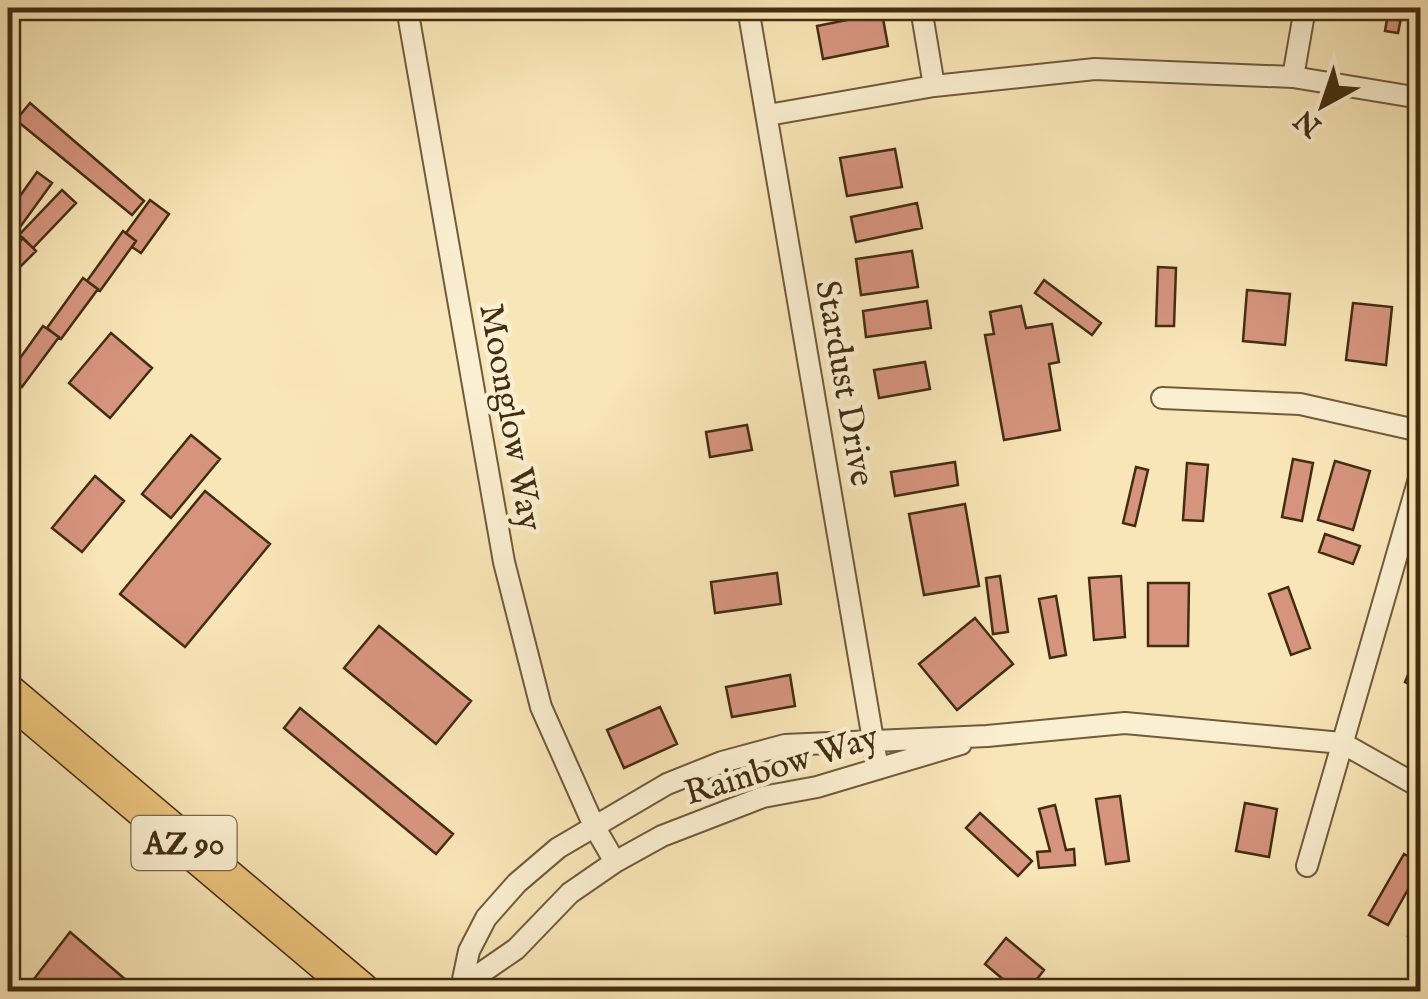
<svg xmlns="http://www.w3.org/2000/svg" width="1428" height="999" font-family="'IM FELL English',serif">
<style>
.building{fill:#d6947f;stroke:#432d11;stroke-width:2.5}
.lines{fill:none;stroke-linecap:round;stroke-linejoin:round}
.street-casing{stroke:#705b3b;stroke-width:24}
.highway-casing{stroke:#432d11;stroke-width:41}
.street{stroke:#fbefd1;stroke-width:20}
.highway{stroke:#ecc37c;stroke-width:38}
.labels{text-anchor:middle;stroke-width:9;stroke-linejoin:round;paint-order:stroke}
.shield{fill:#fbefd1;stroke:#7a674b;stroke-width:2.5}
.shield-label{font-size:32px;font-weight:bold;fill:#432d11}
.street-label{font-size:35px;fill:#432d11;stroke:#fbefd1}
</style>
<rect width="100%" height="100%" fill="#f9e6b8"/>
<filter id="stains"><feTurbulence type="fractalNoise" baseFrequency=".002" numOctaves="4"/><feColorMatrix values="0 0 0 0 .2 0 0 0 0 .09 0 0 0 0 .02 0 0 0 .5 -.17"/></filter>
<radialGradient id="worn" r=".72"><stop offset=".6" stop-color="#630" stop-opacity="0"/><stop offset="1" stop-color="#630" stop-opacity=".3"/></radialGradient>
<path class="building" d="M629 8H685V12L631 19Z
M1389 8H1403L1398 33 1385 31Z
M882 13 888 46 823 59 817 26Z
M30 103 144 201 132 215 16 120Z
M895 149 902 187 847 196 840 158Z
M37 172 52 183 15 234 8 228V213Z
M62 190 76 203 33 248 19 235Z
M150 200 169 214 141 253 132 247 136 241 126 233Z
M917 203 922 228 856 242 851 217Z
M123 231 136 241 100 291 87 281Z
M23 238 36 251 8 279V253Z
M912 251 918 287 861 295 856 259Z
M1158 267 1176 268 1174 326H1156Z
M83 278 98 289 61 339 47 328Z
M1044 280 1101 323 1092 335 1035 293Z
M1247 290 1290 294 1285 345 1243 341Z
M927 301 931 328 866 337 863 311Z
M1353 303 1392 307 1386 365 1346 360Z
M1021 306 1026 328 1052 324 1059 362 1049 364 1060 430 1004 440 985 335 994 334 990 312Z
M43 326 59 337 22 387 8 375Z
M111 333 152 368 110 418 69 383Z
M925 362 930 389 879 398 874 370Z
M747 425 752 450 710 457 706 432Z
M191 435 220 459 171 518 142 494Z
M1293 459 1313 463 1302 521 1282 517Z
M1335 461 1370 471 1353 530 1318 520Z
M955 462 958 485 895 496 891 472Z
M1187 463 1208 465 1203 521 1183 520Z
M1136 467 1148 470 1135 526 1123 523Z
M95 476 124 501 82 552 52 528Z
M205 491 270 544 185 647 120 594Z
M965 504 979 586 924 595 909 514Z
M1325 534 1360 546 1353 564 1319 552Z
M777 573 781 604 715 613 711 582Z
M1000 576 1008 632 993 634 986 578Z
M1121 576 1125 637 1094 640 1089 578Z
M1148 583H1189L1188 646H1148Z
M1288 587 1310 648 1291 655 1269 594Z
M1056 596 1066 655 1050 658 1039 599Z
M975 618 1013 664 957 710 919 664Z
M379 626 471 701 436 744 344 668Z
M1420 646V689L1405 682Z
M790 675 795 706 732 717 726 687Z
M660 707 677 744 624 768 607 730Z
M300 708 453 834 436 854 284 728Z
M1120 796 1129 861 1106 864 1096 799Z
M1245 803 1277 809 1269 857 1236 851Z
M1055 805 1066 850 1074 849 1075 865 1039 868 1037 852 1050 851 1039 809Z
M980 813 1032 861 1018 876 966 828Z
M1404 854 1420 863V868L1388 925 1369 915Z
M1420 915V943L1408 936Z
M70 932 140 992H32L27 988Z
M1006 938 1044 970 1027 992H1018L985 964Z"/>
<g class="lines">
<g class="street-casing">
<path id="street" d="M407 8 504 562 541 707 594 826 615 862
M748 8 878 769
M921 8 934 86
M1293 77 1305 8
M768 115 934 86 1095 69 1293 77 1420 98
M1162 398 1300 404 1420 431
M1307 866 1420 475
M462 984 469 951 486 918 517 883 558 848 667 784 722 762 785 745 987 736 1125 723 1342 743 1420 787
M458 989 516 949 570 893 615 862 662 836 763 797 817 787 961 744"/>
</g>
<g class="highway-casing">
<path id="highway" d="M8 694 361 992"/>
</g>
<use href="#street" class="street"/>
<use href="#highway" class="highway"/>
</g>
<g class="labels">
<rect class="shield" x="131.5" y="816" width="105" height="54" rx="8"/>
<g class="shield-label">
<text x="184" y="854">AZ 90</text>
</g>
<g class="street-label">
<text transform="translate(846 383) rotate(80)" y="12">Stardust Drive</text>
<text transform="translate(512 417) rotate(80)" y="12">Moonglow Way</text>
<text transform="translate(781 764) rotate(-17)" y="12">Rainbow Way</text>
</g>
</g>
<rect width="1428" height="999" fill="none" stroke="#f9e6b8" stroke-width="40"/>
<rect x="10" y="10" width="1408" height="979" fill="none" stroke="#432d11" stroke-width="5"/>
<rect x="20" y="20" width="1388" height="959" fill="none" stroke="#432d11" stroke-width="2.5"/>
<g transform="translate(1323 105) rotate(220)" stroke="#fbefd1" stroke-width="8" paint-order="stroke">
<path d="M0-8L18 38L0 25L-18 38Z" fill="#432d11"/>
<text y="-15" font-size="28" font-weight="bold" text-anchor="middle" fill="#432d11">N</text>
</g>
<rect width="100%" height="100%" filter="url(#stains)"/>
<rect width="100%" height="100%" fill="url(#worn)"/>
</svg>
